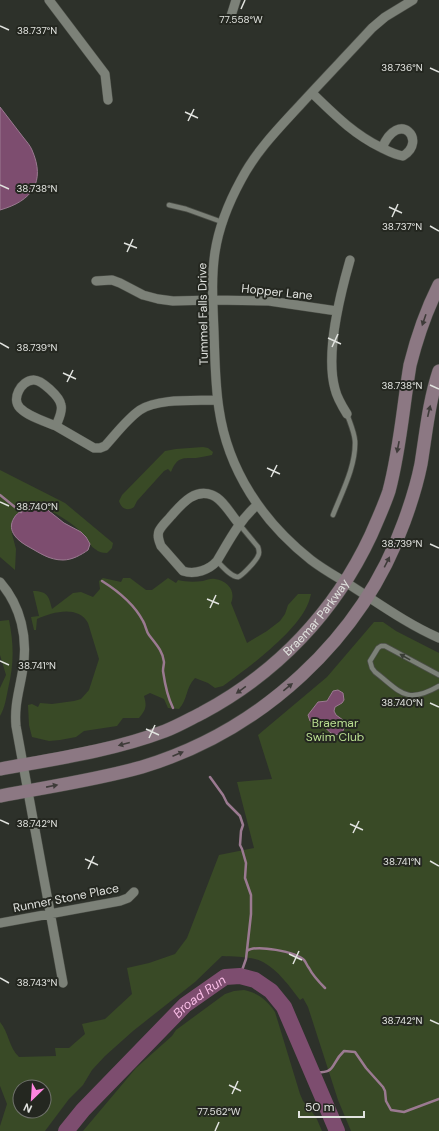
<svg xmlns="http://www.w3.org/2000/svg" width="439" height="1131" font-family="'DM Sans',sans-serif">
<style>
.green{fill:#394a26;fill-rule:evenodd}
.water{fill:#7d4d6f;stroke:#9b7a91}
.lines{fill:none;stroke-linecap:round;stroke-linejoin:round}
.stream{stroke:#9b7a91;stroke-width:2.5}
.river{stroke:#7d4d6f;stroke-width:16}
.lane-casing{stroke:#4b4e47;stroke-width:6}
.street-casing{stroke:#4b4e47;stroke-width:10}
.secondary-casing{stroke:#4b4e47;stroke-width:14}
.lane{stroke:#7c8178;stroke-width:4.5}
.street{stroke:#7c8178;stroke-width:9}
.secondary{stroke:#8c7883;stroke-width:13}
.oneway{fill:#3e3b39}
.oneway2{fill:#3a3e36}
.ticks{fill:none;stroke:#e1e3df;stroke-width:1.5}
.labels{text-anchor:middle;stroke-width:4;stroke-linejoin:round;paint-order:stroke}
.street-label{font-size:12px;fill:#e1e3df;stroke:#242720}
.park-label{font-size:12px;fill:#b9de90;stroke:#242720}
.water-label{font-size:13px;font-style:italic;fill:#f8bbe5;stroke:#242720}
.ticks-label{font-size:10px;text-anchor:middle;fill:#e1e3df;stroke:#242720;stroke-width:4;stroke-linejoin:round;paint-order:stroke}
</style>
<rect width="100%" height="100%" fill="#2d312a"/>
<path class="green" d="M203 447 208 448 213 452 212 455C207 456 202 457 196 458 182 458 177 457 171 472L168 469 164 471 137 501 134 507C127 512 121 508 119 501L122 495 165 451 176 449Z
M0 470 65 503 113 543 112 548 107 553C102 553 99 552 95 549 90 546 89 541 86 537 73 522 51 510 33 503L14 517 11 525 12 534 16 549 15 570 0 557Z
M103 578 121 582 123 578H130L146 590H152L168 578 176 583 178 580C186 582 194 582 203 581 207 580 211 578 215 579 228 581 236 591 231 603L247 643 267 631 280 621 285 614 288 605 298 594H311C310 598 309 602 307 606 295 633 247 669 223 686L215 688 208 683 195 678C185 689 188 699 179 709L168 708 164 699 150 693 144 696C147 706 146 710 139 718H123L117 726 84 731 76 737 60 740 49 741 32 737 29 725 28 705 32 704 38 707 40 703 52 704 74 701 81 699 89 690 99 659 88 623C78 605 53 612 37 619L36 630H34L31 617 39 616 33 591C48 591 49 597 52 609L73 593 81 592 93 597 100 589 99 581Z
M9 620C14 645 14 664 8 689 6 699 5 707 0 716V688L6 675 0 655V621Z
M374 622H383L396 631 439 653V1131H351L338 1100 308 1007 303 998 300 1000C290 987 278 970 263 962 251 956 235 957 222 956L195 982 133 1031 105 1056 92 1070 83 1085 69 1099 45 1131H0V1126L7 1104 0 1086V1022C9 1033 9 1048 19 1057L56 1056 55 1048H69L85 1034 82 1024 105 1019 132 994 127 968 149 963 175 954 187 938 219 855 254 848 237 782 272 779 258 735 327 677ZM20 1087H44V1111H20Z
M244 990C258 993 267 1000 275 1012L300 1094 303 1101 316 1117 322 1131H83L136 1068 172 1036 176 1030 225 994 234 991Z"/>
<path class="water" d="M0 107C8 117 15 127 23 137 26 141 30 145 32 150 46 182 32 201 0 210Z
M33 503 44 507 64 523 81 532 86 537 90 544 88 550C81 555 72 560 63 560 49 560 40 553 29 547 18 541 6 531 14 518 17 512 28 507 33 503Z
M338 690 343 693 344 700 342 703 335 707 334 711 336 715 343 720 345 726 342 733C332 738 330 731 323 726 319 723 315 722 310 721L308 715 318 702 327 701 333 691Z"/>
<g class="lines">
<path class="stream" d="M0 495 21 512
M102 581C118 591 134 604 143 621 146 626 146 631 149 635 155 643 163 651 164 662 164 665 163 667 163 671 165 685 167 696 173 708
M210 777 223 795 227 803 240 816 243 825 241 831 240 845 242 849 246 863 245 878 251 895V914L246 959 240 976
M247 951C256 944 296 952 304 960 306 962 307 966 309 968 313 976 319 982 325 988
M312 1072C338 1074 329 1065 344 1051L355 1052 366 1068 383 1087 385 1091 386 1101 391 1110 404 1112 439 1099"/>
<path class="river" id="s1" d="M66 1131 83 1110 185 1005 225 977 240 976 255 980 271 991 284 1007 337 1131"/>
<g class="lane-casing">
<path id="lane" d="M169 205 186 209 222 222
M333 515C342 492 356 466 355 441 354 431 350 423 347 414
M217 561C222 566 231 577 238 577 242 576 256 561 258 556 260 553 259 550 258 547L239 524
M439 675 385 646H381L378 648 370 661 372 668 375 672C401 692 406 705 439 686"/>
</g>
<g class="street-casing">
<path id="street" d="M49 0 105 74 108 100
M413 0 385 17 372 28C348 54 324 79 301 104 279 128 256 151 241 180 229 202 219 226 215 252 211 278 213 306 214 332 215 358 215 384 219 409 228 471 263 522 311 560 324 570 339 578 353 587 381 605 409 625 439 638
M231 16 236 0
M312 93C334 114 352 133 380 147 388 151 395 155 403 156 428 141 399 108 382 148
M96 281 112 280 120 283 143 295 158 299 173 301 213 300 269 301 337 311
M347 414C342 406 337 398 335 389 325 353 340 295 350 260
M56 426C44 421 29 417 20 408 11 399 21 381 33 380 41 379 60 397 61 405 63 412 58 420 56 426L94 448H100L105 446C116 434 127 419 140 410 158 398 195 401 217 400
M239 524C231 515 223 499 212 495 194 488 181 505 171 516 167 521 162 525 159 531 157 536 159 541 161 546L183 571C195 575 209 570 217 561 229 541 239 521 257 505
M0 582C21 606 28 638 23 668 20 689 14 704 16 726L63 983
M0 923 120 901 128 898 134 892"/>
</g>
<g class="secondary-casing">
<g id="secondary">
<path id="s2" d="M0 769C55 759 112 751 165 731 178 726 190 719 202 713 277 673 335 612 371 535 377 521 384 506 389 491 400 450 403 407 410 365 417 337 426 311 439 285"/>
<path d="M0 796C47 787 96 780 142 767 261 731 362 639 404 522 411 503 417 484 421 464 426 433 429 401 439 371"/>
</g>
</g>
<use href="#lane" class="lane"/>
<use href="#street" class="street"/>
<use href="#secondary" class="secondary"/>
</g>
<defs><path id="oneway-solid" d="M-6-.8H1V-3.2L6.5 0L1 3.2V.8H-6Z"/></defs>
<g class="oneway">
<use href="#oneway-solid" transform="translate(424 320) rotate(109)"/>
<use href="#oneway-solid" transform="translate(429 411) rotate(-77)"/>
<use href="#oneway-solid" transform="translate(398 447) rotate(101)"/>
<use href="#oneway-solid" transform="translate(387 562) rotate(-63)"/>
<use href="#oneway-solid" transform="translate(288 687) rotate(-39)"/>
<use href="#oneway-solid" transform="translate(241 690) rotate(144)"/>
<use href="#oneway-solid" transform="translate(124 744) rotate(165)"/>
<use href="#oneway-solid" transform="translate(178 754) rotate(-23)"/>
<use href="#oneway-solid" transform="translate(52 786) rotate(-11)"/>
</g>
<use class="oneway2" href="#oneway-solid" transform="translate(405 657) rotate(-151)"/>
<path class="ticks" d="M241 9 245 0M0 26 9 30M430 68 439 72M185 112 198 118M188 121 194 109M0 185 9 189M389 207 402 213M392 217 398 204M430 226 439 231M124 243 137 248M127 252 133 239M328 338 341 344M0 343 9 348M332 347 338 334M63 373 76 379M67 382 73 370M430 385 439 389M267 468 280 474M271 477 277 465M0 502 9 506M430 544 439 548M207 599 219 604M210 608 216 595M0 661 9 665M430 703 439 707M146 729 159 735M149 738 155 725M0 820 9 824M350 824 363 830M353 833 359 821M85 859 98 865M430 861 439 866M88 869 94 856M289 954 302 960M293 964 299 951M0 978 9 983M430 1020 439 1024M229 1085 241 1091M232 1094 238 1081M215 1131 219 1122"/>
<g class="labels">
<g class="street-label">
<text transform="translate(277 292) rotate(6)" y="4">Hopper Lane</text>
<text transform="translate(203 314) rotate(-91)" y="4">Tummel Falls Drive</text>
<text dy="4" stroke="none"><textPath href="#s2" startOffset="361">Braemar Parkway</textPath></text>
<text transform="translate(66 898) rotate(-11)" y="4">Runner Stone Place</text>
</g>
<g class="park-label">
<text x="335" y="727">Braemar<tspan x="335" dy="14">Swim Club</tspan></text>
</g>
<g class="water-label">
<text dy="5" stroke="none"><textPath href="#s1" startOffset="190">Broad Run</textPath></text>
</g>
</g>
<g class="ticks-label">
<text x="241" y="23">77.558°W</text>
<text x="37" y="34">38.737°N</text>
<text x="402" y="71">38.736°N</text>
<text x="37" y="192">38.738°N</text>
<text x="402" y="230">38.737°N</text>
<text x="37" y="351">38.739°N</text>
<text x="402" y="389">38.738°N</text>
<text x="37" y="510">38.740°N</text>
<text x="402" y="547">38.739°N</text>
<text x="37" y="669">38.741°N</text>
<text x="402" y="706">38.740°N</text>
<text x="37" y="827">38.742°N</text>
<text x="402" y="865">38.741°N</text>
<text x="37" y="986">38.743°N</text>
<text x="402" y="1024">38.742°N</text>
<text x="219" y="1115">77.562°W</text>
</g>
<g transform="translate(32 1099) rotate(205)"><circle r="19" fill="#242720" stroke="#70726c"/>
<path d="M0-3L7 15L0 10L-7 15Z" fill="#ff85df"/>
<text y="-6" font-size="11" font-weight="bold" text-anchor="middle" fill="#e1e3df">N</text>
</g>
<path d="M299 1111v6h65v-6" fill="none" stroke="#e1e3df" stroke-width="2"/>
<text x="305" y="1111" font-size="12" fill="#e1e3df" stroke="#242720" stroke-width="3" paint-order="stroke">50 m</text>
</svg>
